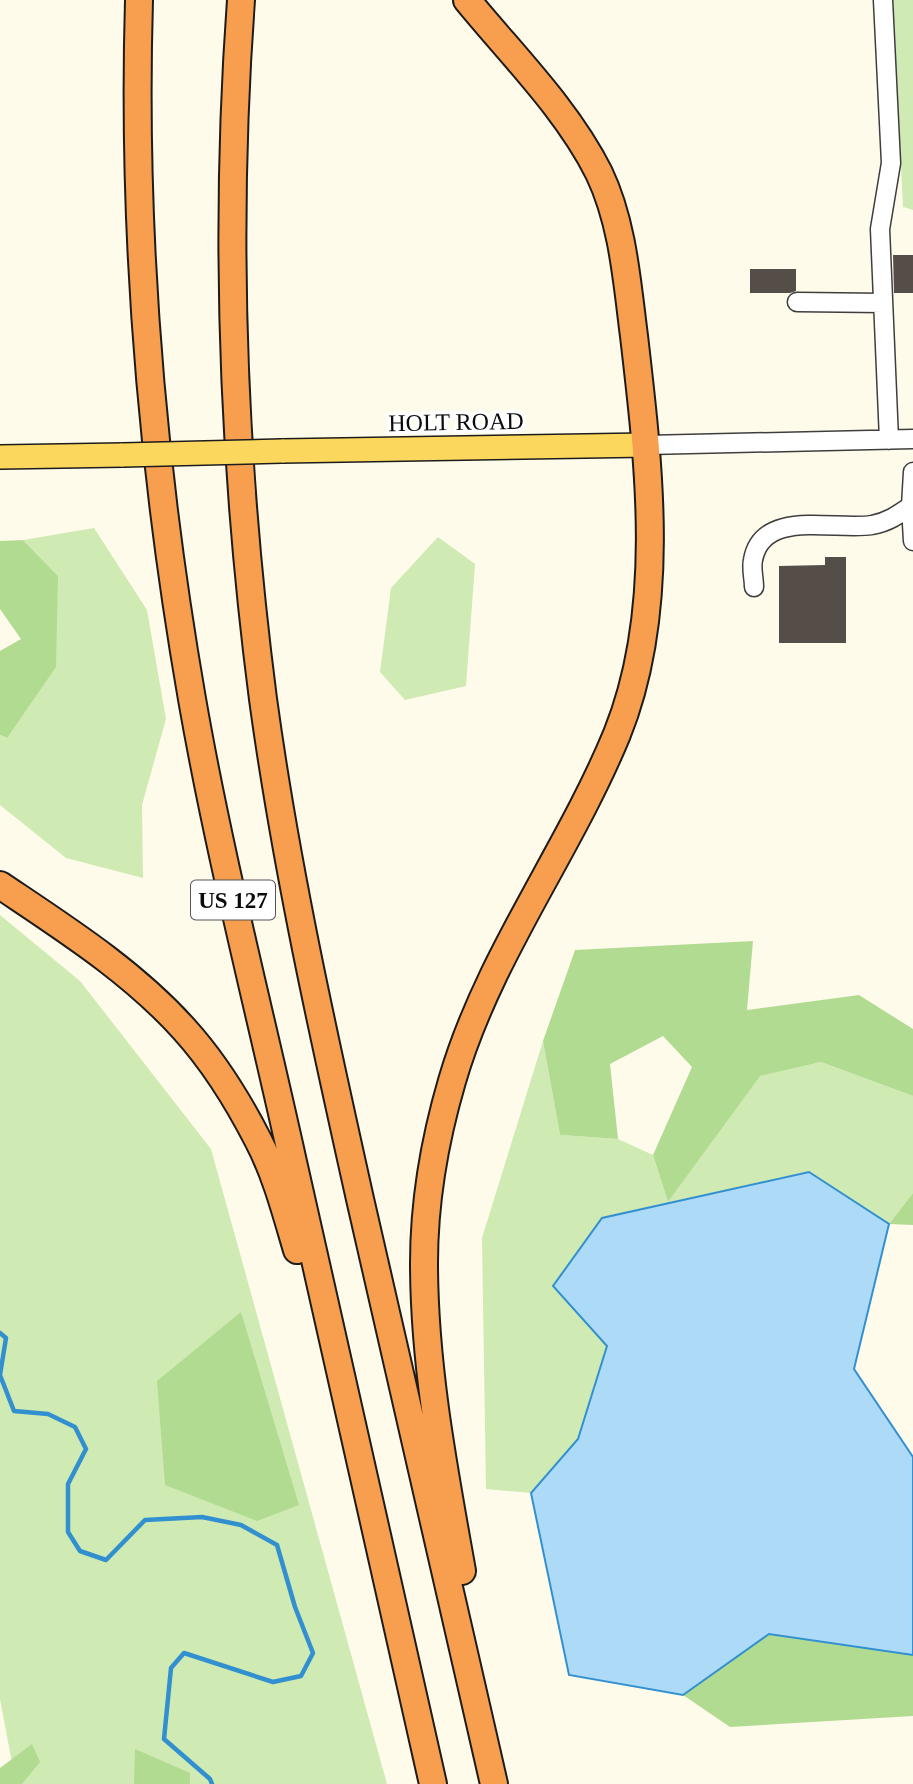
<svg xmlns="http://www.w3.org/2000/svg" width="913" height="1784" font-family="Georgia,serif">
<style>
.green{fill:#cfeab3}
.forest{fill:#b2db92}
.water{fill:#addbf7;stroke:#3390d0;stroke-width:2}
.lines{fill:none;stroke-linecap:round;stroke-linejoin:round}
.stream{stroke:#3390d0;stroke-width:4.5}
.building{fill:#544d48}
.minor-casing{stroke:#3e3e3e;stroke-width:21}
.major-casing{stroke:#1c1c1c;stroke-width:26}
.highway-casing{stroke:#1c1c1c;stroke-width:30}
.minor{stroke:#fff;stroke-width:18}
.major{stroke:#fcd75d;stroke-width:23}
.highway{stroke:#f89e4f;stroke-width:26}
.major-bridge-casing{stroke:#1c1c1c;stroke-width:26;stroke-linecap:butt}
.major-bridge{stroke:#fcd75d;stroke-width:23}
.labels{text-anchor:middle;stroke-width:7;stroke-linejoin:round;paint-order:stroke}
.shield{fill:#fff;stroke:#545454;stroke-width:2}
.shield-label{font-size:23px;font-weight:bold;fill:#0b0b0b}
.street-label{font-size:24px;fill:#0b0b0b;stroke:#fff}
</style>
<rect width="100%" height="100%" fill="#fffbea"/>
<path class="green" d="M893 0H913V210L903 207Z
M94 528 147 610 166 719 142 805 143 878 66 858 0 805V735L6 738 58 576 23 540Z
M438 537 475 564 466 686 405 700 380 672 391 588Z
M0 915 80 981 211 1149 387 1784H16L0 1699Z
M543 1041 560 1135 618 1139 653 1155 668 1202 759 1076 821 1062 913 1096V1193L889 1224 808 1172 553 1286 607 1346 578 1439 531 1493 486 1489 482 1238Z"/>
<path class="forest" d="M23 540 58 576 56 667 7 738 0 735V651L21 639 0 609V541Z
M753 941 747 1010 859 995 913 1029V1096L821 1062 760 1076 668 1202 653 1155 692 1067 663 1036 610 1064 618 1139 560 1135 543 1041 575 950Z
M913 1193V1225L889 1224Z
M241 1312 299 1505 257 1521 165 1485 157 1381Z
M769 1634 913 1655V1716L730 1727 683 1695Z
M32 1744 40 1762 22 1784H0V1768Z
M135 1749 190 1773V1784H134Z"/>
<path class="water" d="M809 1172 889 1224 854 1369 913 1457V1655L769 1634 683 1695 569 1675 531 1493 578 1439 607 1346 553 1286 602 1218Z"/>
<g class="lines">
<path class="stream" d="M0 1333 6 1338 0 1375
M0 1375 14 1411 48 1414 75 1427 86 1449 68 1484V1532L80 1551 106 1560 145 1520 202 1517 241 1525 277 1545 295 1607 313 1653 301 1676 273 1682 184 1653 171 1668 164 1739 210 1779 212 1784"/>
</g>
<path class="building" d="M893 255H913V293H894Z
M750 269H796V291L790 293H750Z
M825 557H846V643H779V566L825 565Z"/>
<g class="lines">
<g class="minor-casing">
<path id="minor" d="M883 0 891 163 880 229 889 440
M797 302 883 303
M647 445 913 439
M911 506 913 541
M754 587C754 578 751 568 753 560 762 508 835 531 872 525 888 522 898 515 911 506L913 472"/>
</g>
<g class="major-casing">
<path id="major" d="M282 451 647 445
M0 457 123 455"/>
</g>
<g class="highway-casing">
<path id="highway" d="M139 0C132 233 152 469 192 699 219 854 259 1008 293 1162 340 1369 386 1577 433 1784
M241 0C224 232 233 468 263 699 286 867 323 1033 360 1199 404 1394 448 1589 494 1784
M0 885C64 928 132 971 184 1029 213 1061 238 1101 258 1140 276 1174 286 1213 297 1250
M462 1571C444 1470 424 1366 424 1263 424 1203 435 1139 452 1081 488 957 568 853 617 734 667 610 649 465 634 336 627 282 623 223 599 173 567 109 512 55 467 0"/>
</g>
<use href="#minor" class="minor"/>
<use href="#major" class="major"/>
<use href="#highway" class="highway"/>
<g class="major-bridge-casing">
<path id="major-bridge" d="M123 455 282 451"/>
</g>
<use href="#major-bridge" class="major-bridge"/>
</g>
<g class="labels">
<rect class="shield" x="191" y="880.5" width="84" height="39" rx="5"/>
<g class="shield-label">
<text x="233" y="908">US 127</text>
</g>
<g class="street-label">
<text transform="translate(456 422) rotate(-1)" y="8">HOLT ROAD</text>
</g>
</g>
</svg>
